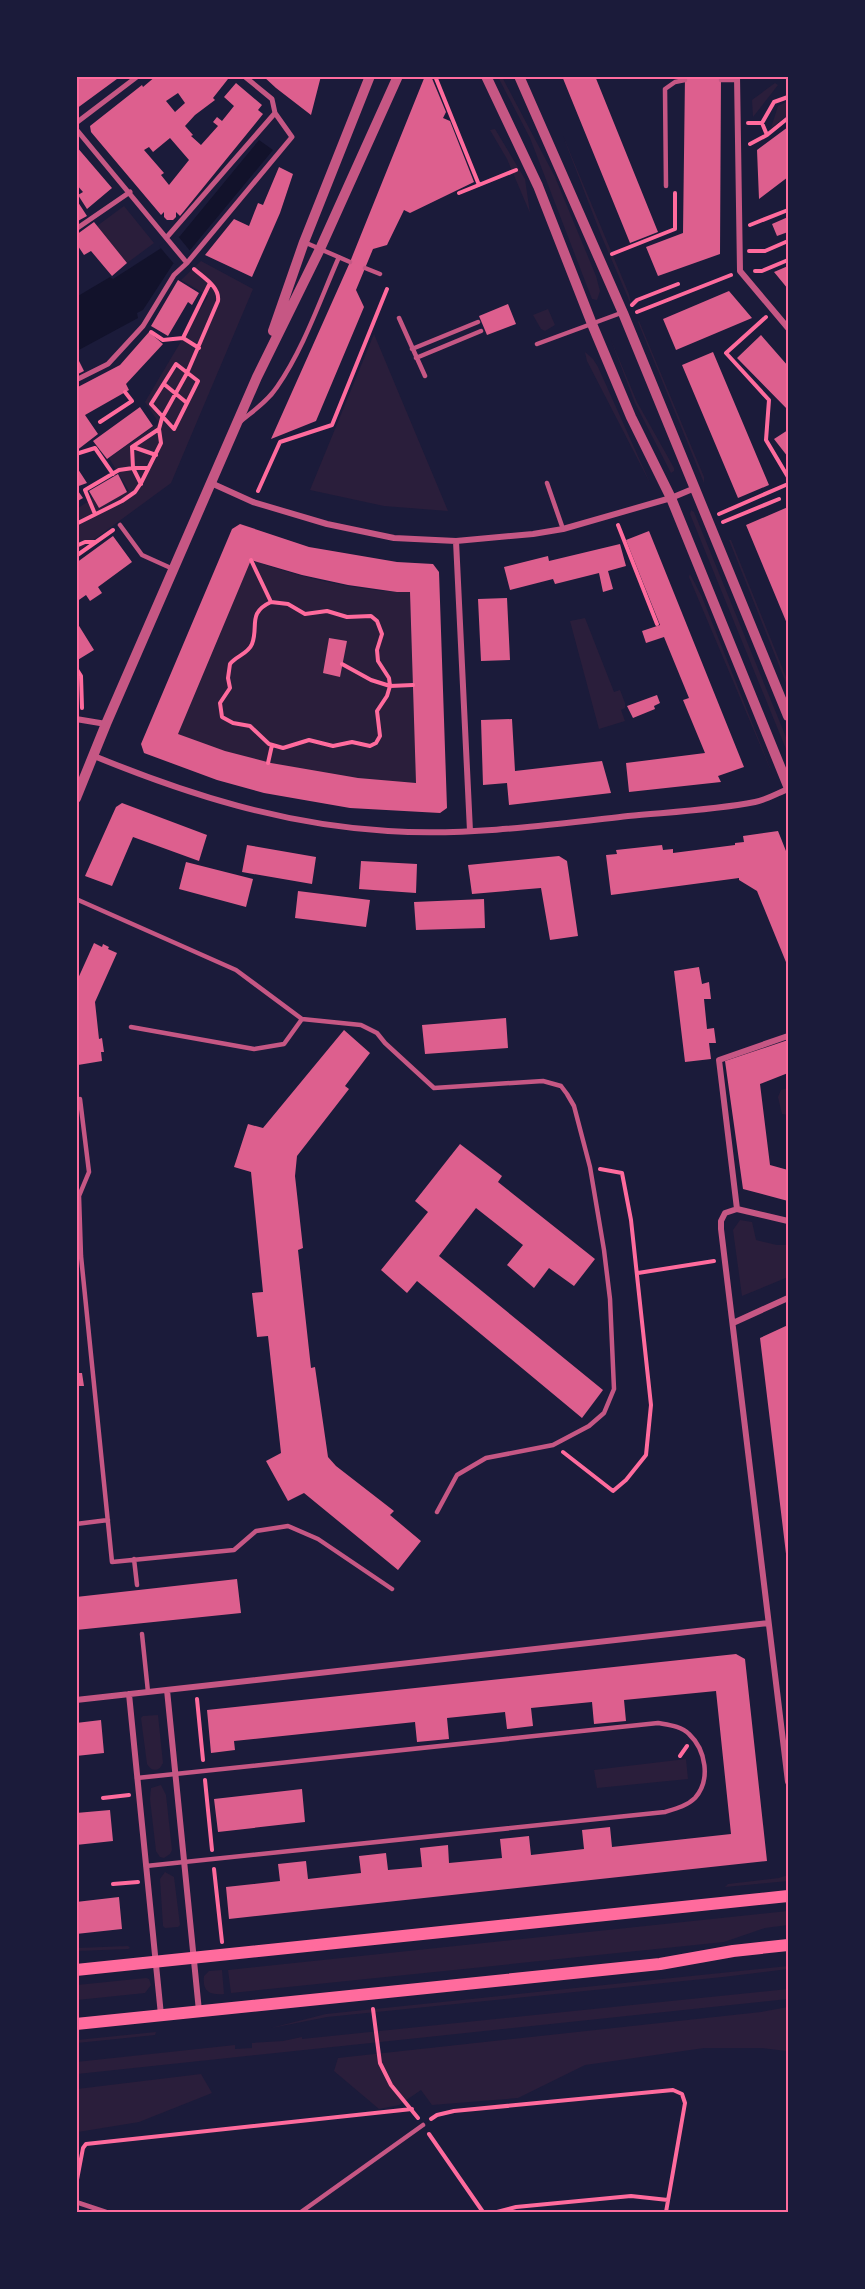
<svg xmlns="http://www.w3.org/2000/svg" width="865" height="2289" font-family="'PT Serif',serif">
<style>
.green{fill:#2a1e3b}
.water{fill:#12122b}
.pier{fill:#1b1b3a}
.building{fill:#dd5f8e;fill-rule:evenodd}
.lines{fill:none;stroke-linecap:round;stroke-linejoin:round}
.path{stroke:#ff6b9d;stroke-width:4}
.service{stroke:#c65784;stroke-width:4.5}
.pedestrian{stroke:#c65784;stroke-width:5}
.minor{stroke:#c65784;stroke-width:6}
.tertiary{stroke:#c65784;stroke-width:10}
.secondary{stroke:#ff6b9d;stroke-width:12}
.neatline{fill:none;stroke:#ff6b9d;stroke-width:2}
</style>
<rect width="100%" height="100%" fill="#1b1b3a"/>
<path class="green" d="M498 77H502L555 177 596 276 600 291 597 300 592 299 530 138Z
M775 83 778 85 753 117 752 100Z
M788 101V115L771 128 778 106Z
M495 129 525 179 530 213 507 159 490 130Z
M563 136 629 294 632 307 601 235Z
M124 206 154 243 127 263 97 226Z
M201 261 253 289 171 483 77 552V509L93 498 99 508 129 491 109 458 159 423 145 402 208 296 181 280Z
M548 309 555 325 545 331 541 329 533 315Z
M639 321 704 477V483L638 322Z
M374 334 448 511 384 506 310 490Z
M611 340 637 402 674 468V471L671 473 635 403Z
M585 352 593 359 598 367 650 483 587 361Z
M691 510 694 512 788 742V754L690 514Z
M729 540H731L788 682V688Z
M251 560C294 576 364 593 410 592L416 783C341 781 247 764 178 734Z
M690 574 702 597 774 778 689 577Z
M585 618 614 692 620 690 625 703V708L621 710 625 721 599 729 570 621Z
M788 1088V1115L782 1114 778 1097 781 1090Z
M740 1220 752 1222 756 1240 777 1245H788V1277L742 1296 733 1230Z
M158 1715 163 1763 160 1768C154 1772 150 1769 147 1764L141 1718 143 1716Z
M686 1759 688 1779 597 1788 594 1770Z
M161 1785 166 1795 172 1850 170 1854 164 1858 160 1857 156 1851 150 1799 151 1788Z
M165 1872 174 1877 180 1925 178 1927 165 1928 163 1926 160 1879Z
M788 1875V1881L725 1887 728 1884 779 1878Z
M788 1911V1925L765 1928 724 1942 231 1993 228 1970Z
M128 1946 130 1948 128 1949 77 1951V1948Z
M788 1966V1969L723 1977 327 2017 271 2028 326 2014Z
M222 1970 224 1994C210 1995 202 1992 204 1976L209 1971Z
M146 1978 149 1979 151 1985 145 1993 77 2000V1985Z
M788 1989V1999L77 2074 76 2062 235 2045V2049L252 2048V2043L283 2041 302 2037V2039Z
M788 2007V2068L786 2051 761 2048H704L585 2065 518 2098 432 2105 421 2090 399 2105 379 2109 334 2071 338 2058 761 2012Z
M156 2032 155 2035 77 2043V2040Z
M201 2074 212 2093 139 2122 78 2132 77 2134V2089Z"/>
<path class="water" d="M259 140 273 150 191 249 173 264 143 310 137 313 138 318 77 351 76 294 78 296 110 277 113 279 180 236Z"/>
<path class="pier" d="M177 235 191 252 175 265 159 246Z"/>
<path class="building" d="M76 76H121L76 109Z
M156 76H225L228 79 213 98 215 100 195 115 185 126 193 135 191 136 201 145 218 126 213 122 217 117 222 121 234 106 224 97 236 83 262 105 258 110 263 114 259 119 180 216 176 212V217L173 220H167L164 217V212L161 215 91 132 90 126 142 85 143 87ZM178 93 185 103 175 112 166 101ZM170 138 189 160 169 185 161 175 164 173 144 150 149 147 153 152Z
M263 76H321L311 115 276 88Z
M425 76H431L446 112 443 118 450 121 474 182 410 213 404 210 387 245 373 249 356 290 364 307 316 421 271 439 350 262Z
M562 76H595L658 232 630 243Z
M685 76H721L720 254 658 276 646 247 683 233Z
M788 127V177L759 199 757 150Z
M76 146 112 188 87 209 78 195 83 192 76 184Z
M279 167 293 174 280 213 252 277 205 255 234 219 249 226 258 203 263 205Z
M76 199 87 216 76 222Z
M788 217V232L777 236 772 224Z
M94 222 127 263 112 276 91 251 84 255 76 243V235Z
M788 266V289L774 272Z
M178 280 199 293 192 305 188 302 168 336 151 326Z
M729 291 752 318 676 350 663 319Z
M508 304 516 324 487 335 479 316Z
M149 332 163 344 126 384 129 390 85 415 98 434 76 451V388L120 365Z
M761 335 788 366V410L737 358Z
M713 352 769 485 738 498 682 365Z
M76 355 84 371 76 375Z
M140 407 153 426 107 459 93 441Z
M788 430V457L774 439Z
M76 466 87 483 76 487Z
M118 474 127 492 99 508 89 491Z
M76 488 83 498 76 502Z
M788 507V626L746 525Z
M240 524 309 547 397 562 433 564 439 572 447 808 440 813 350 808 264 793 217 780 144 753 141 744 232 529ZM251 560 302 575 348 585 397 592H410L416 783 358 778 271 763 225 751 178 734Z
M649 531 744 767 718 776 721 782 629 792 626 763 705 753 683 700 689 698 664 637 646 643 642 631 660 625 626 540Z
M113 536 132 562 98 587 102 593 90 601 86 595 76 602V563Z
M620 544 626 566 608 571 613 589 603 592 599 573 555 584 553 579 510 590 504 567 548 556 549 561Z
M507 598 510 660 481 661 478 599Z
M76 621 94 650 76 661Z
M329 638 347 641 340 677 323 673Z
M657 695 660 703 654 706 655 709 633 718 627 706Z
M512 719 515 771 602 761 611 793 509 805 507 783 483 785 481 720Z
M122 803 207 835 199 861 133 837 112 886 85 876 116 807Z
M778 831 788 856V967L757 891 739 880V878L611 895 606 855 617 854 616 850 662 845 663 850 673 849V853L735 845V843L744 842 743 836Z
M247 845 316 857 312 884 242 872Z
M559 856 567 861 578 936 550 940 541 888 472 894 468 865Z
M361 861 417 864 416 893 359 889Z
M186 862 253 879 246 907 179 889Z
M298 891 370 900 366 927 295 918Z
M484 899 485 928 416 930 414 902Z
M94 943 102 947 103 944 109 947 108 949 117 953 95 1002 99 1039 102 1038 104 1052H101L102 1061 78 1065 76 983Z
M699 967 702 984 709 982 711 999H704L707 1029 714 1028 716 1043H709L711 1059 685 1062 674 971Z
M506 1018 508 1048 425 1054 422 1025Z
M344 1030 370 1053 345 1086 349 1089 297 1156 295 1176 303 1248 298 1250 311 1368 315 1367 328 1457 336 1466 394 1511 390 1515 421 1541 398 1570 304 1493 288 1501 266 1461 281 1453 268 1336 257 1337 252 1293 263 1292 251 1172 234 1167 248 1124 263 1128Z
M788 1040V1073L760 1084 770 1165 788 1170V1201L743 1189 725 1061Z
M460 1144 502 1176 498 1182 595 1259 574 1286 549 1268 534 1288 507 1265 523 1245 476 1208 439 1256 603 1390 582 1418 417 1281 407 1293 381 1270 428 1212 415 1201Z
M788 1325V1561L787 1562 760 1338Z
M76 1373H82L84 1386H76Z
M237 1579 241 1613 76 1630V1597Z
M736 1654 745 1659 767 1861 229 1919 226 1887 280 1881 278 1864 306 1861 308 1879 361 1873 359 1856 386 1853 388 1870 422 1867 420 1848 448 1845 449 1863 502 1858 500 1839 529 1836 531 1855 584 1849 582 1830 610 1827 612 1847 731 1834 716 1691 624 1700 626 1721 594 1724 592 1702 531 1708 533 1726 507 1729 505 1712 447 1718 449 1739 417 1742 415 1722 234 1741 235 1750 211 1753 207 1710Z
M101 1720 104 1753 76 1756V1723Z
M302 1789 305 1822 218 1832 214 1799Z
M110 1810 113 1841 76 1845V1813Z
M119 1897 122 1929 76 1934V1902Z"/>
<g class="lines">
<path class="path" d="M435 76 479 185
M748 123H762L774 102 788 97
M762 123 767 135
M750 144 767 135 788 118
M459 193 516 170
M750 225 788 210
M749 251H765L788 241
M612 254 675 229V193
M755 271H762L788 260
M632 305 637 300 678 284
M637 312 731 275
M766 317 726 353 769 400 766 440 788 477
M151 332 163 340 183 338 210 283
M183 338 199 348
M176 364 198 381 174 429 151 404Z
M164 384 187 403
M100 422 132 401 125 392
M132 447 133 468H148
M132 447 159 429
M133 447 156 455
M76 454 95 448 113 474
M258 491 280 442 332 425 387 289
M95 514 85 490 119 470 133 468 141 484
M719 514 788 484
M723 522 779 499
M76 524 122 501 135 492 141 483 161 443 159 429 162 418 187 373 218 301C220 287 204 278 194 269
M618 525 657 624
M76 546 85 542H96
M76 556 113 530
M251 560 271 602
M271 602 288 604 305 614 327 611 347 617 371 616 377 621 382 634 377 650 378 661 389 678 390 686 387 696 377 711 380 736 376 743 370 746 352 742 333 746 309 740 283 748 269 744 250 726 233 723 222 717 220 703 230 688 228 678 230 664C236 656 248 654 252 644 259 626 247 613 271 602Z
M342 664 371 680 390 686 413 685
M76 668 81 676 82 708
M268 763 272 745
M638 1273 714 1261
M563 1452 613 1491 626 1480 646 1455 651 1405 631 1220 622 1173 600 1169
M197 1699 203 1760
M680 1756 687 1746
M205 1780 212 1850
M103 1798 129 1795
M214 1869 222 1942
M113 1884 138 1882
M373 2009 380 2063 391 2085 418 2118
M431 2119 437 2115 454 2111 673 2090 682 2094 685 2103 666 2212
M429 2134 483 2212
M76 2185 83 2148 86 2144 412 2109
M497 2212 516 2207 631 2196 668 2200"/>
<path class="service" d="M721 80H737
M666 186 665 89 675 82 685 80
M304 242 350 262
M365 268 380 274
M399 318 425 376
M537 344 621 313
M412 349 478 322
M416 358 481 331
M240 422C253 411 268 401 277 387 304 348 320 300 339 257
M547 483 563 529
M120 525 142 555 173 569
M76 899 236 970 302 1019 361 1025 377 1033 385 1043 434 1088 543 1081 561 1086 567 1094 574 1106 590 1167 604 1250 610 1299 614 1389 604 1413 589 1426 553 1445 486 1458 457 1475 437 1512
M131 1027 254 1049 284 1044 302 1019
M80 1099 89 1172 79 1196 81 1256 112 1562 234 1550 256 1531 288 1526 318 1539 392 1589
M76 1524 108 1520
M134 1559 137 1585
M142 1634 148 1692
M137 1778 658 1723C669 1725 681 1726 689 1734 706 1750 711 1780 695 1798 687 1806 675 1809 665 1812L146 1866
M76 2202 106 2212
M301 2212 423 2125"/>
<path class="pedestrian" d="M76 123 138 76
M76 129 187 263 174 275 143 326 108 364 76 380
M76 229 130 192
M167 237 275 113 272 99 244 76
M187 263 292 137 275 113"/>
<path class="minor" d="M737 76 740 271 788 328
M211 483 253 502 327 524 394 538 456 541 533 534 563 529 671 498 695 488
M456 541 470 831
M76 719 106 724
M94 756C189 795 285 825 388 831 468 836 549 825 628 816 670 812 714 810 755 802 766 800 778 793 788 789
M737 1209 719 1060 788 1036
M788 1221 737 1209 725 1213 721 1221V1229L788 1782
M733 1323 788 1298
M167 1690 199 2011
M129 1694 161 2015
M76 1700 768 1623"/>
<path class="tertiary" d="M486 76 538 186 592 324 631 417 671 498 788 786
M519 76 623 313 788 716
M273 331 304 242 370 76
M76 798 106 724 257 377 320 249 398 76"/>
<path class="secondary" d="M76 1970 788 1896
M76 2024 660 1964 733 1951 788 1945"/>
</g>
<rect width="865" height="2289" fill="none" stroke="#1b1b3a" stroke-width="156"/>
<rect x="78" y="78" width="709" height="2133" class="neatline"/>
</svg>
